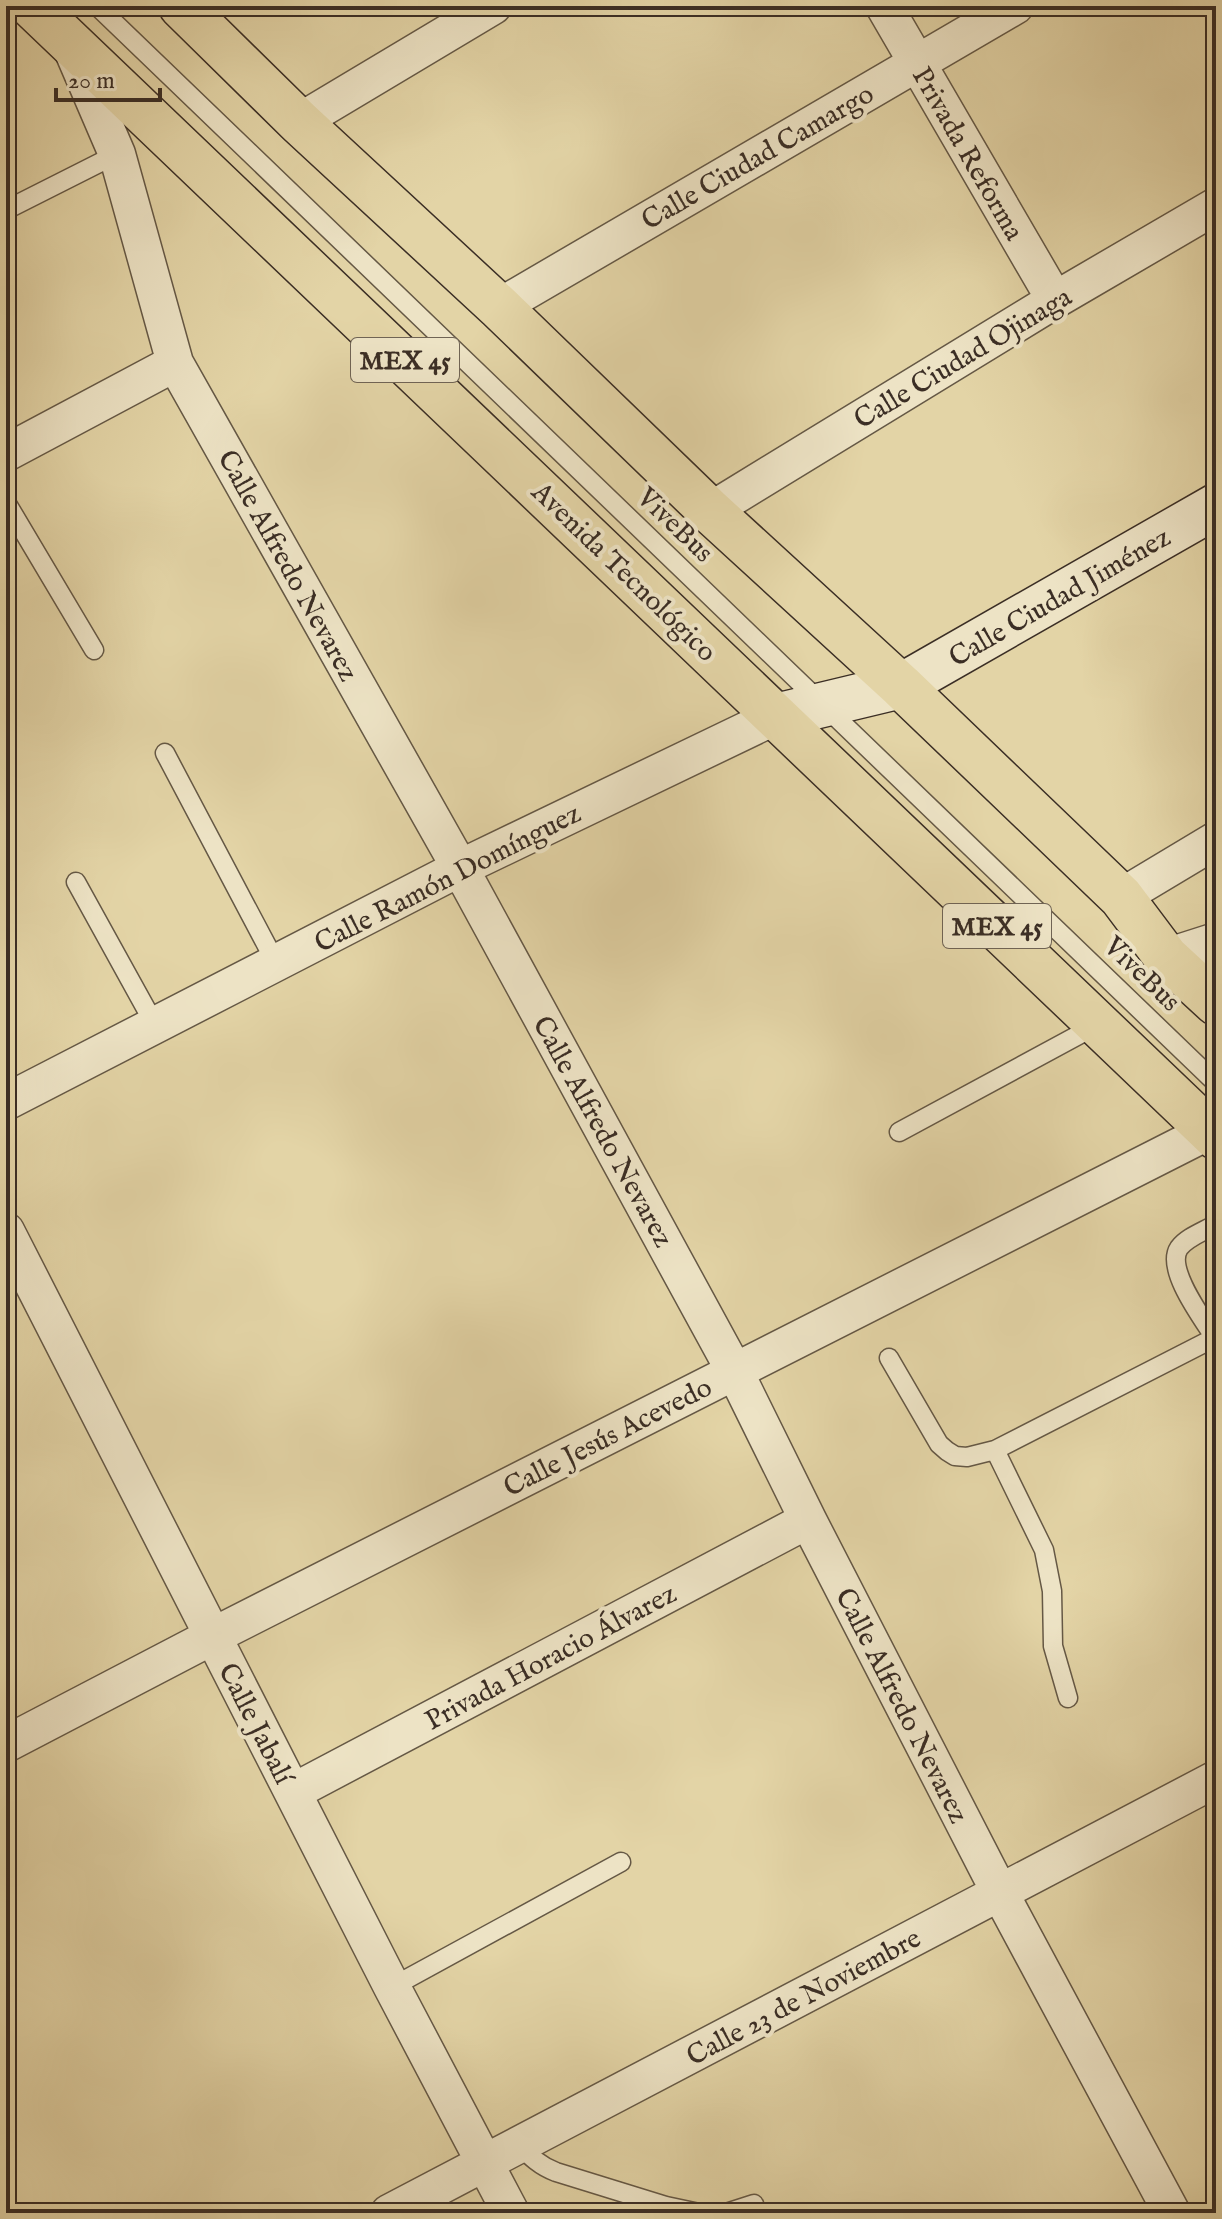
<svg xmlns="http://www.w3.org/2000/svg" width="1222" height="2219" font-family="'IM FELL English',serif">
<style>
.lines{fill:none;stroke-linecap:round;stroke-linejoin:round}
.lane-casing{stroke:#655845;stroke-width:21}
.street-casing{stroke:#655845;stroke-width:39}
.secondary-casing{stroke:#3b2e25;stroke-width:47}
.primary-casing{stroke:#3b2e25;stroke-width:47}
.lane{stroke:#ede3c5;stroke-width:18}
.street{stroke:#ede3c5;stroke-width:36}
.secondary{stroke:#ede3c5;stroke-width:44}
.primary{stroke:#e3d4a6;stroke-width:44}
.labels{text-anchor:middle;stroke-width:8;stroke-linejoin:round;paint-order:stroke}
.shield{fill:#ede3c5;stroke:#706455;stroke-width:2}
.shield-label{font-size:26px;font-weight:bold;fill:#3b2e25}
.street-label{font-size:28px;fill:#3b2e25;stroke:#ede3c5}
</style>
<rect width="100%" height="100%" fill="#e3d4a6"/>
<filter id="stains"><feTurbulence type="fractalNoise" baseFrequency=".0025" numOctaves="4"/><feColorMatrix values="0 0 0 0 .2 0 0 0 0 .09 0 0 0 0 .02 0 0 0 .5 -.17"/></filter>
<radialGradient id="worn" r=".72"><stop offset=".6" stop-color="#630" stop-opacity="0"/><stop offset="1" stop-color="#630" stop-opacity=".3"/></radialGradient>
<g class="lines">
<g class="lane-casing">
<path id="lane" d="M97 6 1216 1083
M6 210 117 154
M6 502 94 650
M165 753 276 963
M76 882 155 1025
M899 1132 1097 1025
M1215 1338C1203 1319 1165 1269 1179 1248 1187 1237 1205 1231 1216 1224
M889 1358 939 1444 947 1451 955 1456 967 1457 995 1450 1216 1337
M995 1450 1044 1550 1052 1591 1053 1646 1068 1698
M392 1987 621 1862
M519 2145C531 2157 540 2166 556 2172L666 2206 699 2213
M726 2213 754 2204"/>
</g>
<g class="street-casing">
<path id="street" d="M884 6 1055 300
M71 47 117 154 175 363 460 868 735 1372 808 1520 1000 1893 1172 2213
M299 122 493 6
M499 307 1015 6
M6 453 175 363
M710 511 1055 300 1216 206
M1121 897 1216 840
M1166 957 1216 941
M6 1102 460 868 776 716
M6 1231 392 1987 511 2213
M6 1744 213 1636 1209 1131
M293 1792 808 1520
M389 2213 1216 1779"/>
</g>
<g class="secondary-casing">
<path id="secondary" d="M776 716 901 686 1216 506"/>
</g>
<g class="primary-casing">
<path id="primary" d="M32 6 1216 1137
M181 6 299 122 499 307 710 511 901 686 1121 897 1166 957 1216 1003"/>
</g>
<use href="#lane" class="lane"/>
<use href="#street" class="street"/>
<use href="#secondary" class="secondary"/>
<use href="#primary" class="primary"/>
</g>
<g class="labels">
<g class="shield">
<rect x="351" y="338" width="108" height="44" rx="6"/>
<rect x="943" y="904" width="108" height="44" rx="6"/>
</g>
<g class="shield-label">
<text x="405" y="369">MEX 45</text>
<text x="997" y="935">MEX 45</text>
</g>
<g class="street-label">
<text transform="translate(969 153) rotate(60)" y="10">Privada Reforma</text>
<text transform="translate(757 156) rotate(-30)" y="10">Calle Ciudad Camargo</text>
<text transform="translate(962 357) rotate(-31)" y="10">Calle Ciudad Ojinaga</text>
<text transform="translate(676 524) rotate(44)" y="10">ViveBus</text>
<text transform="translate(289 565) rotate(61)" y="10">Calle Alfredo Nevarez</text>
<text transform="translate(625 571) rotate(44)" y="10">Avenida Tecnológico</text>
<text transform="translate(1059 596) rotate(-30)" y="10">Calle Ciudad Jiménez</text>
<text transform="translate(447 877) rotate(-27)" y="10">Calle Ramón Domínguez</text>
<text transform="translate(1143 973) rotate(44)" y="10">ViveBus</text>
<text transform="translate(604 1131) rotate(61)" y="10">Calle Alfredo Nevarez</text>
<text transform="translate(607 1436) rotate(-27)" y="10">Calle Jesús Acevedo</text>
<text transform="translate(550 1656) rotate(-28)" y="10">Privada Horacio Álvarez</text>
<text transform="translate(903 1705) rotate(63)" y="10">Calle Alfredo Nevarez</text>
<text transform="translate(257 1723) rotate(63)" y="10">Calle Jabalí</text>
<text transform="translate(803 1996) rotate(-28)" y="10">Calle 23 de Noviembre</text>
</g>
</g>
<rect width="1222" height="2219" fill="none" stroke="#e3d4a6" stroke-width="32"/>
<rect x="8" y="8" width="1206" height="2203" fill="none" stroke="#3b2e25" stroke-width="4"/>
<rect x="16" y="16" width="1190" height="2187" fill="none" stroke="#3b2e25" stroke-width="2"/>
<path d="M56 88v12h104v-12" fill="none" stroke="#3b2e25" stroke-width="4"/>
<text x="68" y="88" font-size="24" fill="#3b2e25" stroke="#ede3c5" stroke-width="6" paint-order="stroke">20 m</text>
<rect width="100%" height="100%" filter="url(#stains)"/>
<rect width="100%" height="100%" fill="url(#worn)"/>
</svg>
